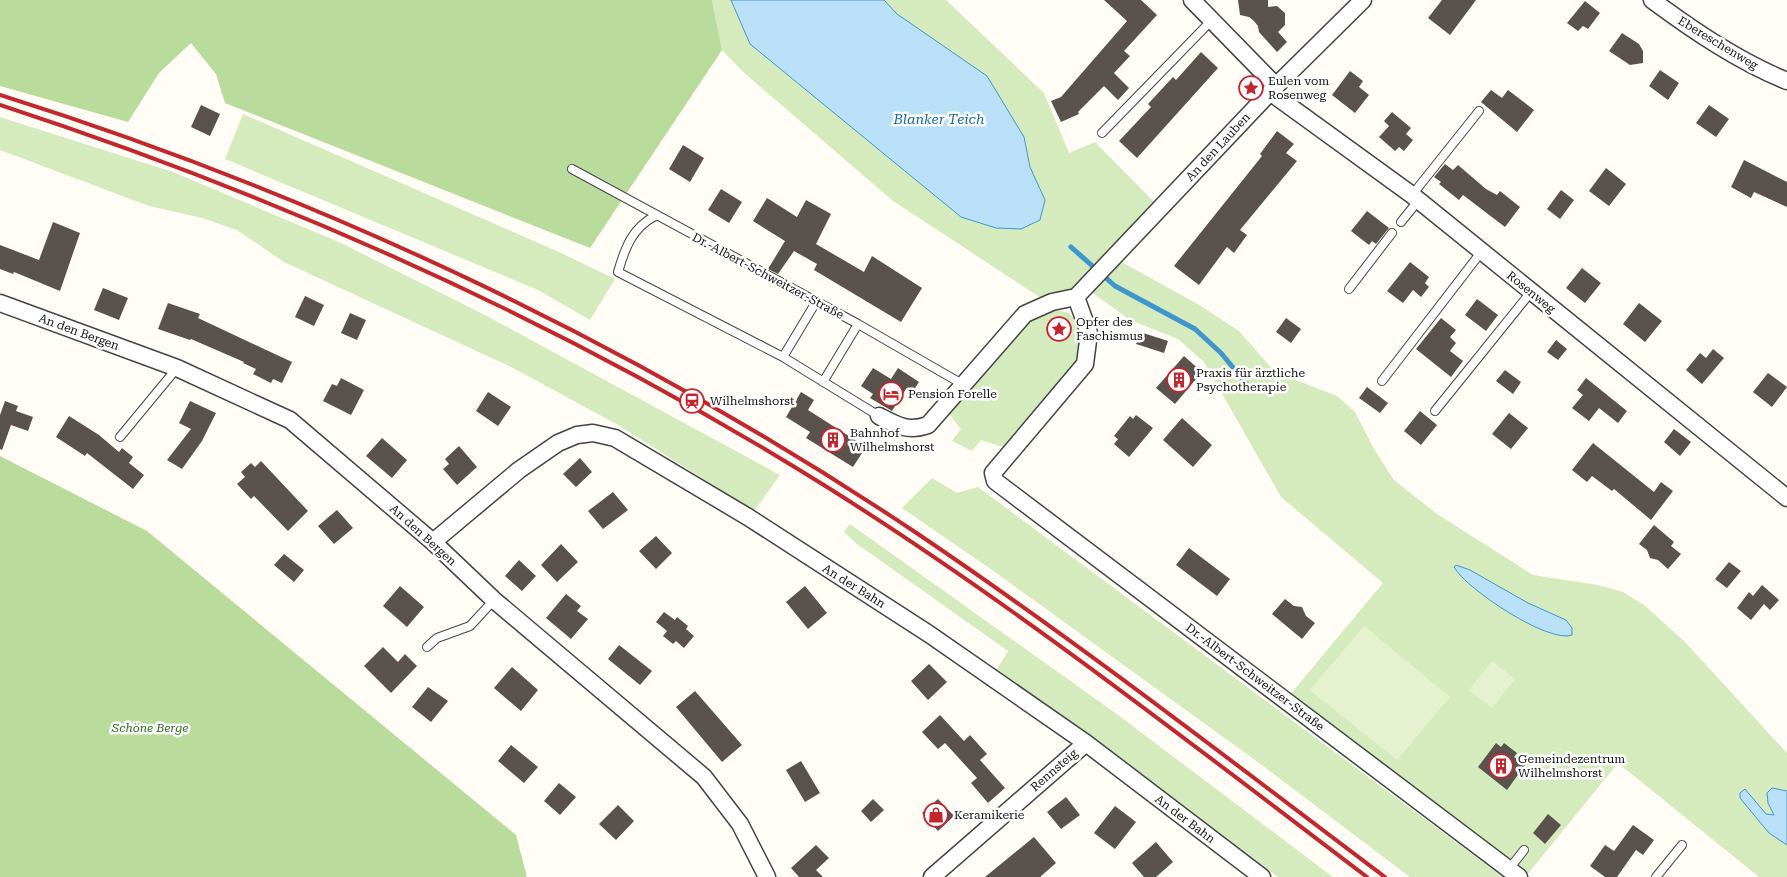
<svg xmlns="http://www.w3.org/2000/svg" width="1787" height="877" font-family="'Roboto Serif',serif">
<style>
.green{fill:#d5ebbd}
.forest{fill:#b9dc9c}
.pitch{fill:#e6f2cf}
.water{fill:#b9e0f7;stroke:#3f96cf}
.lines{fill:none;stroke-linecap:round;stroke-linejoin:round}
.stream{stroke:#3f96cf;stroke-width:5}
.building{fill:#5a524d}
.lane-casing{stroke:#444;stroke-width:10}
.street-casing{stroke:#444;stroke-width:19}
.lane{stroke:#fff;stroke-width:8}
.street{stroke:#fff;stroke-width:16}
.rail{stroke:#c4262e;stroke-width:4}
.labels{text-anchor:middle;stroke-width:5;stroke-linejoin:round;paint-order:stroke}
.street-label{font-size:12px;fill:#111;stroke:#fff}
.poi-label{font-size:12px;fill:#111;stroke:#fff;text-anchor:start}
.park-label{font-size:12px;font-style:italic;fill:#2f6b1f;stroke:#fff}
.water-label{font-size:14px;font-style:italic;fill:#1768a6;stroke:#fff}
</style>
<rect width="100%" height="100%" fill="#fffdf5"/>
<path class="green" d="M712 0H946L1044 93 1069 153 1095 142 1158 206 1109 255 1201 306 1239 331 1275 372 1337 396 1355 412 1374 449 1394 480 1437 514 1533 575 1598 585 1623 592 1644 605 1684 641 1787 753V877H1759L1618 763 1526 876 1288 697 1383 583 1281 497 1204 362 1178 339 1130 320 1093 293 1044 300 893 201 742 71 722 50Z
M243 114 559 252 615 279 590 320 538 290 225 159Z
M0 117 173 172 341 243 485 315 780 475 754 511 618 425 513 368 284 262 237 230 202 218 149 206 0 150Z
M1049 308 1069 313 1080 325 1085 364 1012 450 981 440 972 451 952 441 961 429 944 408 1027 319Z
M932 478 957 493 978 487 1503 877H1410L1259 763 995 572 902 508Z
M850 524 1114 712 1333 877H1278L1092 736 994 674 1008 651 857 544 844 532Z"/>
<path class="forest" d="M0 0H712L722 50 590 248 225 103 216 74 191 43 159 73 128 122 0 86Z
M0 456 147 531 516 835 527 877H0Z"/>
<path class="pitch" d="M1364 626 1450 697 1397 760 1310 690Z
M1492 661 1515 679 1492 708 1469 690Z"/>
<path class="water" d="M731 0H884L897 14 987 76 1024 137 1030 167 1045 200 1040 220 1021 229 996 228 961 217 750 44Z
M1456 565 1470 570 1528 603 1566 620 1572 628V635C1549 644 1466 589 1454 567Z
M1772 788 1787 791V845L1769 833 1740 798V793L1745 789 1766 814 1774 815 1768 803 1767 793Z"/>
<g class="lines">
<path class="stream" d="M1071 247 1115 286 1195 329 1221 353 1250 388"/>
</g>
<path class="building" d="M1104 0H1141L1157 15 1124 51 1130 56 1114 73 1129 88 1118 100 1104 86 1078 112 1079 114 1061 122 1051 101 1061 97 1127 21Z
M1238 0H1268V7L1277 6 1285 13V25L1278 32 1287 42 1277 52 1259 32 1258 26 1254 21 1249 17 1240 15Z
M1442 0H1476L1450 35 1428 18Z
M1585 1 1600 13 1588 29 1583 26 1578 31 1567 23Z
M1622 33 1639 44 1643 51V63L1630 65 1609 51Z
M1201 52 1218 68 1137 158 1119 141 1151 107 1148 104 1173 77 1176 80Z
M1660 70 1679 83 1668 100 1649 86Z
M1350 71 1363 81 1359 87 1369 95 1355 113 1332 95Z
M1491 90 1502 98 1508 90 1534 110 1517 132 1481 102Z
M201 105 220 114 210 136 191 127Z
M1709 105 1729 119 1716 137 1696 123Z
M1392 112 1411 128 1406 134 1413 140 1404 151 1399 147 1395 151 1379 137 1389 126 1384 121Z
M1277 131 1294 144 1286 153 1297 161 1240 230 1247 235 1234 253 1227 247 1199 285 1174 266 1262 156 1260 154Z
M683 145 704 158 690 182 669 169Z
M1744 160 1787 182V207L1754 192 1751 198 1731 187Z
M1445 164 1453 170 1458 165 1486 189 1497 195 1500 191 1520 207 1505 227 1463 195 1459 200 1439 184 1441 182 1434 177Z
M1606 168 1626 184 1609 206 1589 191Z
M721 189 742 202 729 223 708 210Z
M1561 190 1574 200 1560 219 1547 209Z
M767 198 797 217 806 200 831 214 816 244 864 272 872 256 922 288 901 322 814 270 817 264 794 251 778 274 768 269 785 241 753 221Z
M1367 211 1389 228 1376 244 1372 241 1369 245 1351 231Z
M53 222 80 233 60 291 14 272 13 274 0 269V245L39 260Z
M1410 262 1429 277 1425 283 1429 287 1421 297 1413 290 1403 303 1387 291Z
M1582 268 1601 283 1585 303 1566 288Z
M103 288 128 298 119 320 94 310Z
M305 296 324 305 314 326 295 317Z
M1477 299 1498 315 1486 331 1465 315Z
M168 303 200 314 198 318 292 362 282 383 273 379 271 383 253 374 256 369 243 363 244 362 191 339 190 340 158 329Z
M1639 303 1662 321 1645 342 1623 324Z
M350 313 366 320 357 340 341 333Z
M1286 318 1301 329 1291 343 1276 332Z
M1441 318 1456 330 1450 337 1456 343 1450 351 1463 361 1451 377 1416 349Z
M1140 332 1168 341 1164 353 1136 344Z
M1556 340 1567 349 1558 360 1547 352Z
M1713 349 1724 358 1702 384 1686 370 1700 353 1706 358Z
M1184 356 1202 372 1175 404 1156 388Z
M873 368 891 379 898 368 919 382 912 393 906 389 892 411 870 398 873 394 861 386Z
M1505 370 1521 382 1513 394 1496 381Z
M1768 373 1787 387 1772 407 1753 392Z
M341 378 364 390 351 415 323 401 332 384 337 386Z
M1586 378 1627 411 1618 423 1599 408 1589 421 1572 408 1583 395 1577 390Z
M1367 387 1388 403 1380 413 1359 398Z
M488 392 511 407 498 426 476 411Z
M801 392 814 400 808 410 866 447 853 467 806 438 810 432 786 417Z
M5 401 18 406 16 411 33 417 28 431 11 425 2 450 0 449V415Z
M190 401 216 413 202 441 182 469 167 460 191 429 179 423Z
M1420 411 1437 425 1421 445 1404 431Z
M1509 413 1528 428 1511 449 1492 434Z
M1136 415 1153 428 1129 457 1114 444 1118 439 1114 436 1130 416 1133 419Z
M69 416 99 435 119 452 122 448 133 457 129 463 144 475 133 489 87 453 85 456 56 437Z
M1182 418 1212 445 1193 467 1163 440Z
M1674 429 1691 442 1680 456 1664 442Z
M382 438 407 460 392 478 366 456Z
M1593 443 1654 492 1661 482 1673 491 1651 520 1614 489 1612 491 1592 476 1587 482 1572 470Z
M459 446 477 467 457 485 443 469 449 464 445 459Z
M580 458 592 472 576 487 563 474Z
M261 461 308 511 288 531 254 496 251 499 237 484 245 477 241 472 251 463 255 467Z
M613 492 628 510 603 529 588 511Z
M337 510 353 528 334 544 318 526Z
M1654 525 1674 542 1671 546 1681 554 1668 569 1658 560 1650 558 1647 550 1639 544Z
M656 536 672 553 656 569 639 551Z
M561 544 578 562 557 582 541 565Z
M1189 548 1230 579 1217 596 1176 565Z
M284 554 304 570 294 582 274 565Z
M519 560 536 576 522 591 505 576Z
M1729 562 1741 571 1727 588 1715 579Z
M1762 585 1779 600 1770 610 1764 604 1751 620 1737 608 1749 592 1753 596Z
M400 586 424 607 407 627 383 606Z
M805 586 827 613 808 629 786 602Z
M566 594 581 606 577 611 588 619 571 639 546 618Z
M1285 599 1294 606 1302 607 1306 616 1315 623 1302 639 1272 614Z
M664 612 675 620 677 617 688 626 686 629 694 636 684 648 676 641 673 644 663 636 667 631 656 622Z
M619 645 652 671 640 685 608 659Z
M383 647 398 662 405 654 417 666 391 693 364 666Z
M929 664 947 682 928 700 911 681Z
M512 667 538 690 521 711 494 688Z
M428 687 448 701 431 722 412 707Z
M695 691 742 745 722 762 676 707Z
M940 715 964 741 970 735 987 754 980 760 1005 788 988 803 971 783 977 778 945 743 938 749 922 732Z
M1496 743 1501 747 1504 743 1517 753 1514 757 1525 765 1507 790 1478 767Z
M511 745 538 767 524 783 498 761Z
M801 761 820 793 805 802 786 770Z
M559 783 576 797 560 815 544 801Z
M1066 797 1080 815 1061 829 1047 812Z
M873 799 884 810 871 822 861 811Z
M938 799 954 816 938 831 922 813Z
M618 805 634 821 616 840 599 824Z
M1115 806 1136 822 1115 849 1094 833Z
M1548 814 1561 825 1545 844 1533 833Z
M1633 825 1654 840 1643 855 1636 850 1617 877H1605L1590 866 1605 845 1614 851Z
M1034 837 1056 863 1040 877H985Z
M1156 842 1173 862 1156 877H1144L1132 863Z
M816 845 829 858 816 870 823 877H799L791 868Z"/>
<g class="lines">
<g class="lane-casing">
<path id="lane" d="M1102 133 1212 20
M572 169 858 324 964 385
M1412 195 1479 111
M655 216C632 228 625 248 618 272L783 357 879 416
M1401 222 1418 201
M1349 289 1392 233
M783 357 816 302
M1382 381 1482 251
M823 382 858 324
M1435 411 1531 292
M120 437 177 368
M427 647 437 638 470 626 494 600
M1509 869 1524 850
M1656 877 1682 845"/>
</g>
<g class="street-casing">
<path id="street" d="M1192 0 1276 86
M1652 0C1694 31 1738 61 1787 81
M1270 92 1412 195 1787 498
M1076 297 1089 333 1085 364 993 473 995 481 1519 877
M1076 297 1276 86 1363 0
M0 303 177 368 290 420 433 542 494 600 704 777 740 824 767 877
M879 416C898 426 908 432 928 425L1025 314 1052 302 1076 297
M433 542 519 470 558 443 577 435 593 433 615 438 748 517 929 634 1086 743 1262 877
M932 877 1086 743"/>
</g>
<use href="#lane" class="lane"/>
<use href="#street" class="street"/>
<path class="rail" d="M0 95C324 197 636 345 918 534 1078 642 1231 761 1385 877
M0 105C290 200 568 325 827 487 1015 605 1190 743 1367 877"/>
</g>
<defs>
<g id="sight-ring" transform="scale(1.25)"><circle r="9.5" fill="#fff" stroke="#c4262e" stroke-width="1.5"/><path d="M0-6L1.8-2.2L6-1.7L2.9 1.2L3.7 5.4L0 3.3L-3.7 5.4L-2.9 1.2L-6-1.7L-1.8-2.2Z" fill="#c4262e"/></g>
<g id="building-ring" transform="scale(1.25)"><circle r="9.5" fill="#fff" stroke="#c4262e" stroke-width="1.5"/><path d="M-4-6H4V6H1V3H-1V6H-4ZM-2.5-4.3h1.7v1.8h-1.7ZM.8-4.3h1.7v1.8H.8ZM-2.5-1h1.7V.8h-1.7ZM.8-1h1.7V.8H.8Z" fill="#c4262e"/></g>
<g id="hotel-ring" transform="scale(1.25)"><circle r="9.5" fill="#fff" stroke="#c4262e" stroke-width="1.5"/><path d="M-6-4.5h1.5V1H6V5H4.5V3h-9V5H-6ZM-4 0a1.8 1.8 0 1 1 3.6 0ZM.5 0V-2.5h3Q6-2.5 6 0Z" fill="#c4262e"/></g>
<g id="station-ring" transform="scale(1.25)"><circle r="9.5" fill="#fff" stroke="#c4262e" stroke-width="1.5"/><path d="M-3-6H3Q5-6 5-4V2Q5 4 3 4L4.5 6H3L1.5 4h-3L-3 6H-4.5L-3 4Q-5 4-5 2V-4Q-5-6-3-6ZM-3.5-4v3h7v-3ZM-3.5 1v1.5H-2V1ZM2 1v1.5H3.5V1Z" fill="#c4262e"/></g>
<g id="shop-ring" transform="scale(1.25)"><circle r="9.5" fill="#fff" stroke="#c4262e" stroke-width="1.5"/><path d="M-5-2.5h2.3a2.7 3.5 0 0 1 5.4 0H5L5.5 6h-11ZM-1.5-2.5h3a1.5 2.3 0 0 0-3 0Z" fill="#c4262e"/></g>
</defs>
<g fill-rule="evenodd">
<use href="#sight-ring" x="1251" y="88"/>
<use href="#sight-ring" x="1059" y="329"/>
<use href="#building-ring" x="1179" y="380"/>
<use href="#hotel-ring" x="891" y="394"/>
<use href="#station-ring" x="692" y="401"/>
<use href="#building-ring" x="833" y="440"/>
<use href="#building-ring" x="1501" y="766"/>
<use href="#shop-ring" x="936" y="815"/>
</g>
<g class="labels">
<g class="street-label">
<text transform="translate(1718 43) rotate(31)" y="4">Ebereschenweg</text>
<text transform="translate(1218 147) rotate(-47)" y="4">An den Lauben</text>
<text transform="translate(768 276) rotate(28)" y="4">Dr.-Albert-Schweitzer-Straße</text>
<text transform="translate(1531 292) rotate(39)" y="4">Rosenweg</text>
<text transform="translate(79 332) rotate(20)" y="4">An den Bergen</text>
<text transform="translate(423 535) rotate(42)" y="4">An den Bergen</text>
<text transform="translate(854 586) rotate(32)" y="4">An der Bahn</text>
<text transform="translate(1255 677) rotate(37)" y="4">Dr.-Albert-Schweitzer-Straße</text>
<text transform="translate(1054 770) rotate(-41)" y="4">Rennsteig</text>
<text transform="translate(1185 819) rotate(37)" y="4">An der Bahn</text>
</g>
<g class="poi-label">
<text x="1268" y="85">Eulen vom<tspan x="1268" dy="14">Rosenweg</tspan></text>
<text x="1076" y="326">Opfer des<tspan x="1076" dy="14">Faschismus</tspan></text>
<text x="1196" y="377">Praxis für ärztliche<tspan x="1196" dy="14">Psychotherapie</tspan></text>
<text x="908" y="398">Pension Forelle</text>
<text x="710" y="405">Wilhelmshorst</text>
<text x="850" y="437">Bahnhof<tspan x="850" dy="14">Wilhelmshorst</tspan></text>
<text x="1518" y="763">Gemeindezentrum<tspan x="1518" dy="14">Wilhelmshorst</tspan></text>
<text x="954" y="819">Keramikerie</text>
</g>
<g class="park-label">
<text x="150" y="732">Schöne Berge</text>
</g>
<g class="water-label">
<text x="939" y="124">Blanker Teich</text>
</g>
</g>
</svg>
